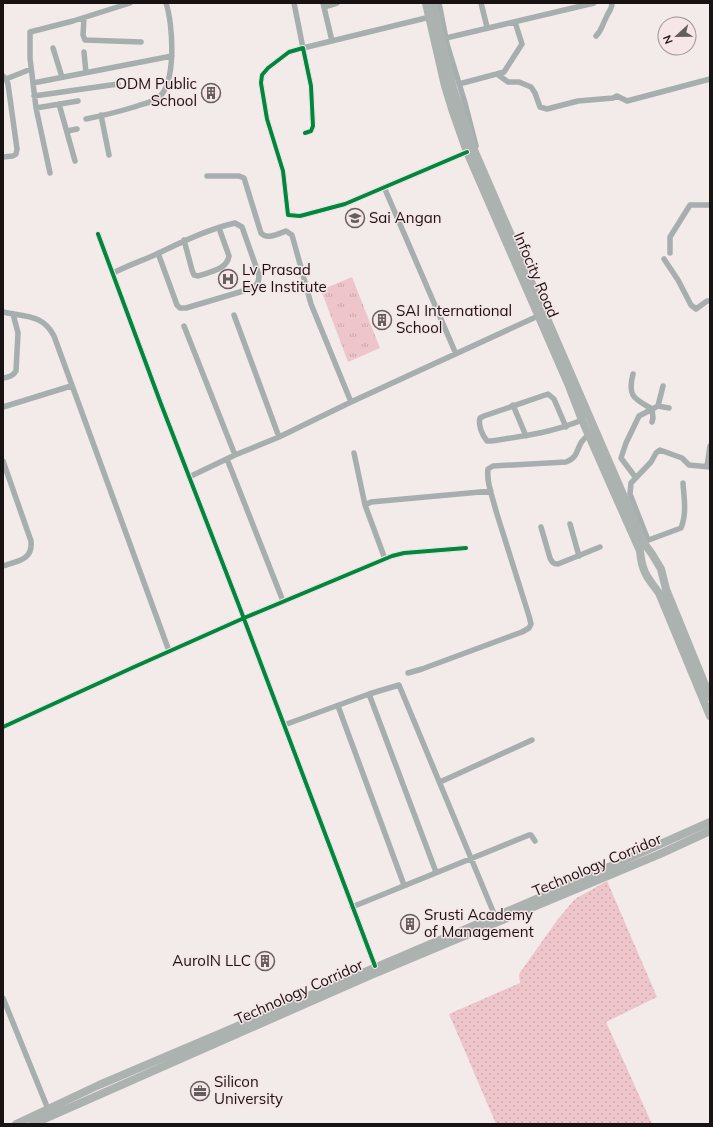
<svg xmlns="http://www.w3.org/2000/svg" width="713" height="1127" font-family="Mulish,sans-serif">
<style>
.grass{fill:url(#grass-dots)}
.park{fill:url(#park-tufts)}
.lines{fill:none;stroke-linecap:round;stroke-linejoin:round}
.minor{stroke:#a6afae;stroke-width:5.5}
.primary{stroke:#acb2b0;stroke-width:8}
.cycleway-casing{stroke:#f7e6e7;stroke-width:6}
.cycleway{stroke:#00873e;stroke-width:4}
.labels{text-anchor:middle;stroke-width:3;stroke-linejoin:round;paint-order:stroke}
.poi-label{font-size:15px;fill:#181213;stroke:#f7e6e7;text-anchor:start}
.street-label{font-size:15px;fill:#181213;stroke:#f7e6e7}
</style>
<defs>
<pattern id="grass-dots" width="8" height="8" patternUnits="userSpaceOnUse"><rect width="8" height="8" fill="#eec5ca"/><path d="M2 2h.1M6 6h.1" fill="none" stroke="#cba8ad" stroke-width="1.8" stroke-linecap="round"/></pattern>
<pattern id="park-tufts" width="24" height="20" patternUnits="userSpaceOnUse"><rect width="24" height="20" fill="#eec5ca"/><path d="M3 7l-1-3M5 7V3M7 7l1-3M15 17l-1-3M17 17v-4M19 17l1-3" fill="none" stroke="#cba8ad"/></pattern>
</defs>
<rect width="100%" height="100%" fill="#f3eaea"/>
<path class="grass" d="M607 881 657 997 606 1022 652 1124H496L449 1014 520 983 519 974 558 919 575 899Z"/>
<path class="park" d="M352 277 380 348 348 362 321 290Z"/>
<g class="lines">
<path class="minor" d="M294 3 303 48 430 17
M323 3 332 41
M439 3 447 44 465 103 476 146
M481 3 487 27
M324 7 337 3
M84 18 83 35 85 40 141 42
M596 36C602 30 602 25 606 18 608 12 612 10 612 3
M446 38 594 3
M53 48 62 77
M84 52 86 73
M497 74 508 82H519L531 87 535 93 540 107 547 109 578 101 613 98 617 96 627 101 710 79
M3 76 6 79 8 84 17 149 16 154 13 156 3 157
M6 79 31 69
M33 83 172 56
M459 84 504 72 522 44 515 22
M34 96 118 84
M59 104 75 161
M36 108 78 101
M101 115 109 155
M86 119C105 115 123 111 140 105 146 103 153 102 158 98 177 84 173 24 166 3
M67 131 77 129
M305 133 311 131 313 126 311 86 303 48 289 52 268 68 262 75 261 83 267 119 283 171 288 215 300 216 345 204 467 152
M50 173 36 108 30 58V32L73 21 130 3
M207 176H239L244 178 261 233C267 240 278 234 286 231L292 235 311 304 351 402
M384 187 456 354
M98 234 161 404 238 603 375 966
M184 240 192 270 194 275 198 276C209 272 227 270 229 256L219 228
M670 253V237L690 205H710
M664 259 678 280 691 305 696 309 707 301H710
M113 273C125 267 138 262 150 257 178 244 205 230 235 223L242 227 259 275C259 283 257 285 250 289L186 308H180L177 305 158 253
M3 312C25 317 43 314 54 336L169 651
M234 315 279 437
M184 326 235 455
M633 374C627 397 635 399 652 409L653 418 652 422
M3 378C9 377 13 376 16 371L18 333 13 314
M513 405 526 436
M658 406 663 386
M3 407 71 386
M566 427 554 399 548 394 484 416 480 418C478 425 482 435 487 441H491C524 436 551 433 582 420
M354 453 365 505
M227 459 283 601
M3 461 31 541C33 560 18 561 3 566
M707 467 710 446
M189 477 235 455 279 437 351 402 538 316
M636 478 621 458 626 443 639 416 658 406 669 408
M570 524 579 556
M541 527 550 558C552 562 553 564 558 564L600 547
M648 540 630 494 631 483 651 462 656 453 660 450 682 458 689 465 710 467
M646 541 681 528C687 513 684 498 683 483
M385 559 365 505 371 502 491 491
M408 673 422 669 522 632 529 628 531 624 529 616C518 581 507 546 496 511 493 498 486 482 488 469L493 466 566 462C582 456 574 444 589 435
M369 694 436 872
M338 706 404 885
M284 725 369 694 399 685 495 916
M3 727 134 667 244 618 392 556 404 553 466 548
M440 782 532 740
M352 907 529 835H531L535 841
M3 998 48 1109"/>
<path class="primary" d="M426 3 445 86 453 112 467 152 569 386 582 420 640 551C642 572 647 577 659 593L710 716
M433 3 453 88 475 152 644 543 652 554 661 569 666 589 710 697
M16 1124 99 1085 548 894 710 822
M33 1124 371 975 660 854 710 831"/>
<g class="cycleway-casing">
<path id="cycleway" d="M305 133 311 131 313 126 311 86 303 48 289 52 268 68 262 75 261 83 267 119 283 171 288 215 300 216 345 204 467 152
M98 234 161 404 238 603 375 966
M3 727 134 667 244 618 392 556 404 553 466 548"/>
</g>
<use href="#cycleway" class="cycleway"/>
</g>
<defs>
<g id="building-ring" transform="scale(1)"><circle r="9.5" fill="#f7e6e7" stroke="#655e5e" stroke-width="1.5"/><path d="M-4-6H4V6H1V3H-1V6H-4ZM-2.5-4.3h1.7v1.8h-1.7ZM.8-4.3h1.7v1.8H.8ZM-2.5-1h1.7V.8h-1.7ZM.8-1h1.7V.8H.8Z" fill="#655e5e"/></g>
<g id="school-ring" transform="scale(1)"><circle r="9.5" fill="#f7e6e7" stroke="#655e5e" stroke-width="1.5"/><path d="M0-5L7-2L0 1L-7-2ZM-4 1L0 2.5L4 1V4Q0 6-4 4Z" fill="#655e5e"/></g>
<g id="hospital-ring" transform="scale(1)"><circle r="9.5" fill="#f7e6e7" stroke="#655e5e" stroke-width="1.5"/><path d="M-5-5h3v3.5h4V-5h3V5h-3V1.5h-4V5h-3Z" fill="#655e5e"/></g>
<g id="office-ring" transform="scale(1)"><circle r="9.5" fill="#f7e6e7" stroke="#655e5e" stroke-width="1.5"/><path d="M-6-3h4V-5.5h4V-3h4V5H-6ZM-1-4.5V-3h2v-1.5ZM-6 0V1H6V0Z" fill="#655e5e"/></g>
</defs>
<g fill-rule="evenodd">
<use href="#building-ring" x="211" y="93"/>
<use href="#school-ring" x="355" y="218"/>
<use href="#hospital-ring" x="228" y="279"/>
<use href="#building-ring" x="382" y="320"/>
<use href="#building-ring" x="410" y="924"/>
<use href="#building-ring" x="265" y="961"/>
<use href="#office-ring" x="200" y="1091"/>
</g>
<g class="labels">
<g class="poi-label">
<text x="197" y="89" text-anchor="end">ODM Public<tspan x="197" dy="17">School</tspan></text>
<text x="369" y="223">Sai Angan</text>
<text x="242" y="275">Lv Prasad<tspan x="242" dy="17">Eye Institute</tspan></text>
<text x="396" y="316">SAI International<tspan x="396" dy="17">School</tspan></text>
<text x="424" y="920">Srusti Academy<tspan x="424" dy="17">of Management</tspan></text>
<text x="251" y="966" text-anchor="end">AuroIN LLC</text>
<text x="214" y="1087">Silicon<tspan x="214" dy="17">University</tspan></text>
</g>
<g class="street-label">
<text transform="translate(536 275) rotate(67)" y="5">Infocity Road</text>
<text transform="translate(597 865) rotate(-23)" y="5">Technology Corridor</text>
<text transform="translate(299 992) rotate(-24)" y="5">Technology Corridor</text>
</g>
</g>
<rect width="713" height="1127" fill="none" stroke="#181213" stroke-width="8"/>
<g transform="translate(677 36) rotate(248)"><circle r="19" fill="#f7e6e7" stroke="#9e9192"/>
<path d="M0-3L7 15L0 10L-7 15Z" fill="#655e5e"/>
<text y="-6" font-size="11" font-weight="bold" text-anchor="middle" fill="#181213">N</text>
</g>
</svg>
